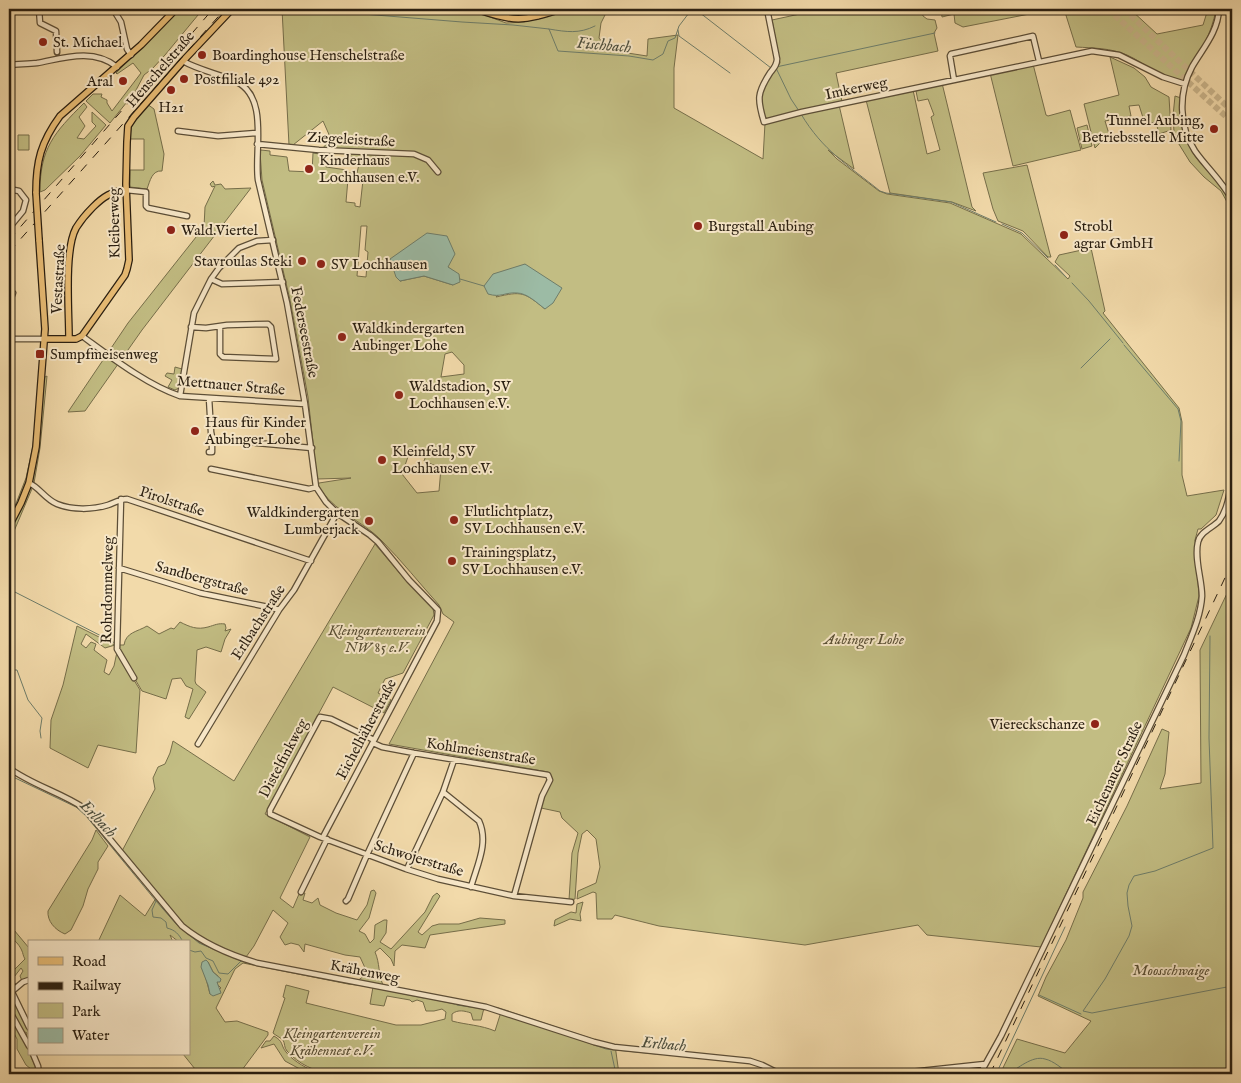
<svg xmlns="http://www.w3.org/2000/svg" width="1241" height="1083" font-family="'IM FELL English',serif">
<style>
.green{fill:#c2bd83;stroke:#766e4a;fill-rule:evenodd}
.water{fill:#9cbba5;stroke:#6e7d6a}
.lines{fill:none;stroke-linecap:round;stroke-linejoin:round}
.stream{stroke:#6e7d6a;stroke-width:1}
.highway-tunnel{stroke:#cab58b;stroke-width:6;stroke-dasharray:6 3;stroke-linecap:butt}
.minor-casing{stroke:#5c4e37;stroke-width:7}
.major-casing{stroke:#2a1f11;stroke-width:8}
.minor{stroke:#f7e7c8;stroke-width:4.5}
.major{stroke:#e9bd75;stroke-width:5.5}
.rail{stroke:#2a1f11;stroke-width:1;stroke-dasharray:9 9;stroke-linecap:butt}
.major-bridge-casing{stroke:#2a1f11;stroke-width:8;stroke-linecap:butt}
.major-bridge{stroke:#e9bd75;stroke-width:5.5}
.poi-dot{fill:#8f2418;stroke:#f7e7c8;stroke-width:2}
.labels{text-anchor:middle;stroke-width:4;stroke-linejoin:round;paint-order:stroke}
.poi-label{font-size:15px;fill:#2a1f11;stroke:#f7e7c8;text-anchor:start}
.street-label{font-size:15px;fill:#2a1f11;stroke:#f7e7c8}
.park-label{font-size:15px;font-style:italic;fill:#584e33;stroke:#f7e7c8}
.water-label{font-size:16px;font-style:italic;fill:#4c4e3d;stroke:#f7e7c8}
</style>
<rect width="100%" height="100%" fill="#f2daaa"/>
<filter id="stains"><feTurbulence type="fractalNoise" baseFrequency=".004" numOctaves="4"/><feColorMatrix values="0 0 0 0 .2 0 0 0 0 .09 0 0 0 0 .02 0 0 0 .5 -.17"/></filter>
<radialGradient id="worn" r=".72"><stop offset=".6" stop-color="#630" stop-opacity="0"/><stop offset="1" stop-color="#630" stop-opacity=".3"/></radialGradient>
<path class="green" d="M181 9H203L165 55 153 68 144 75 135 92 110 123 86 101 93 94H102L101 97 107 100V103L112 111 141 73 133 63 117 74 116 73Z
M282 9H469L506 23 524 22 566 9H608L601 23 599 38 608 50 647 56 648 39 678 35 674 68V108L763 159 765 123 839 105 854 169 828 150 837 159 879 191 887 194 950 203 1021 234 1068 279 1070 276 1055 262 1059 255 1091 248 1105 311 1103 313 1179 408 1182 422V475L1187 496 1224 490 1216 515 1201 529H1198L1195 540 1199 596 1191 628 1041 947 927 935 918 925 805 945 659 926 615 915 612 919H597L596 893 593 892 577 899 578 891 596 883 600 867 596 839 587 830 582 834 578 853 575 899 569 900 572 853 578 833 562 818 560 812 541 808 548 772 389 744 454 622 443 614 439 605C420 584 402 561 382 541 362 520 333 512 318 485L319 483 351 478 317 479 308 397 290 300 262 180 260 152 261 150 270 151V155L287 157 289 171 312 172 313 153 326 155V167L347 170 348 173H357L360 160 339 151 321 150 331 139 323 121 293 145H289ZM348 179 363 180 360 207 355 206V203L346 202ZM361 226H367L365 250 368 252 366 277 357 276ZM525 264 545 309C524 292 522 291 496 297ZM448 267 454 272 453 285 424 276 400 281ZM452 352 464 365V374L441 377 445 354ZM411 448 428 450 424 461 441 468 439 491 417 493 402 474Z
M823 9H921L923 16 927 19 935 20 937 28 934 33 938 51 836 73 842 102 765 119 761 108V91L780 63 772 20Z
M941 9H1055L963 27 955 23 954 14 942 17Z
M1064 9H1130L1157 34 1203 25 1208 9H1216C1212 34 1198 56 1186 78L1181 80C1161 79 1145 63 1127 55 1111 48 1093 48 1076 47Z
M1110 57 1134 68 1145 77 1151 87 1169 97 1171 130 1159 134 1156 122 1145 124 1139 105 1129 106 1131 116 1105 121 1109 134 1095 148 1084 104 1119 95Z
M1033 64 1046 115 1048 116 1070 110 1081 150 1013 166 990 73Z
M942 83 972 207 976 211 952 202 890 193 866 100 913 90 927 154 940 150 931 117 934 115 928 99 918 101 916 91 918 89Z
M1175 96 1181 98C1184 112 1185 134 1190 147 1199 170 1232 184 1232 211L1221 191 1204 177 1190 162 1177 141 1174 132 1173 116Z
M84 103 87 107 79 117 85 126 77 138 84 139 96 126 92 122V112L106 125 80 156 45 190 40 192C40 148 54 133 84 103Z
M147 104 154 109 164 154 162 171C152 170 150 181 147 189L130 187V170H144V139H130L131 126Z
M1087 125 1092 146 1082 149 1077 128Z
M18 135H29V150H18Z
M1027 165 1050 254 1051 257H1048L1023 231 998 221 993 209 983 173Z
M213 181 215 185 221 184 225 189 251 188 142 330 85 411 68 412 128 323 204 227 205 207 215 186 212 187 210 184Z
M175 367 182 369 179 388 175 390 168 387 172 380 165 376 167 373 174 374Z
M47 376 40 448 34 483C50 503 73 511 98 506 103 505 108 502 112 502 81 513 55 510 34 484L9 543V519L15 506 26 478 33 446 39 380Z
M375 544 407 582 433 608 434 615 403 673 385 679 378 693 391 700 384 713 333 687 265 814 310 837 280 898 293 908 299 894 305 893 303 900 312 903 318 898 320 905 336 913 357 920 367 905 371 891 374 890 376 893 369 918 359 931 365 934 370 943 374 939 375 925 384 920H387L386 933 380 942 391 949 425 912 433 896 437 893 440 896 418 932 422 935 432 926 439 924H459L480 918 505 920V924L430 935 425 948 402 945 395 951 394 966 391 959 380 948 375 952C380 963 378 974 383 985L498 1008 599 1041 615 1045 619 1074H332C316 1072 298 1064 287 1051 284 1048 285 1043 283 1040 281 1038 275 1035 273 1033L285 998 283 997 286 985 309 991 306 1003 396 1025H421L445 1019 446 1012 442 1009 434 1011H426L423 1002 417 1000 412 1002 410 1000 387 996 384 1006 370 1004 373 987 348 984 243 963 235 969 216 1008 225 1022 237 1021 268 1032V1035L239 1074H199L183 1054H189V942H179L170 935 173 942H98L120 895 145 916 156 898 179 925 199 942 242 961 245 958 213 945 183 925 122 851 155 789 153 778 158 767 165 764 170 753 173 741 234 781ZM273 910 288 923 280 937 285 945 291 943 299 945 304 952 305 944 345 955 360 957 366 970 364 976 357 981 257 961 246 957 254 946ZM208 962 213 972 218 976 217 984 221 988 210 994 205 975ZM484 1008 501 1012 495 1031C481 1025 467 1025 452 1021V1014C458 1009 465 1011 471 1013L473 1020H481Z
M1232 583V1074H1048L1038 1070 1030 1074H1000L1017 1039 1065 1053 1091 1021 1038 996 1046 977 1066 940 1083 898V892L1127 806 1162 729 1169 732 1165 774 1160 789 1201 783 1200 650Z
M180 622C190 627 197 630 208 627 215 625 218 623 225 624L226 628 225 631 231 629 225 639 221 652 206 647 197 650 195 681 196 684 206 692 189 719 185 717 193 689 186 686 181 678 172 679 166 699 142 691 119 652 118 645H124C126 632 137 632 147 626L159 634 171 628 174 629Z
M77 626 115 645 105 648 86 634 81 644 86 648 91 642 96 644 94 650 107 660 104 672 109 675 114 666 117 652 140 690 136 753 98 745 88 768 50 748 51 720 63 685Z
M96 830 108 846 98 862V869L88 889 83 906 71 930 65 934C55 930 47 921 48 911L92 840Z
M583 902 580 914 581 921 570 919 554 926 555 920 571 912 576 913 577 904Z
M9 924 29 948V978L22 981 20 976 23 971 21 968 11 981 16 984 21 982 15 987 11 986 9 990V965L13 971 25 959C23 956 23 953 22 951 17 939 9 941 9 924Z
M10 994 29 1033V1041L26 1036 27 1033 23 1031C17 1020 7 1006 10 994Z
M9 1014 29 1051V1054H30L37 1071 36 1074H30L29 1072 31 1069 26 1065 17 1049V1039L9 1024Z
M274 1036C284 1042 280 1044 286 1052 294 1062 308 1069 320 1074H309L285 1061 274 1044 261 1048 266 1041H270Z"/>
<path class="water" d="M427 233 447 236 455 254 448 267 459 274 460 282 453 285 424 276 400 281 396 277 390 259Z
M525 264 562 288 553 303 545 309C537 303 527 293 517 293 505 292 501 298 488 294L484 286 493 274Z
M206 960 208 962 213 972 221 979 220 982H217L221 993 213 996 210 994 208 985 201 967 202 962Z"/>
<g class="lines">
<path class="stream" d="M322 9 363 14 462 22 513 25 549 29 558 51 629 56 653 60 663 54 668 41 675 38 679 26 692 9
M695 9 771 68
M765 9 775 62
M549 29C567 32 579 34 595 26
M678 30 679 36 730 73
M776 67 935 33
M776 68 791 99 799 111
M801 114C823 151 848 165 880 191L886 193 951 202 996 222
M1002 224 1022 233 1048 258
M1055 265 1066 277
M460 279 484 286
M1072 283 1089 301 1123 343
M1124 345 1178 409 1181 421 1179 461
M1081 368 1110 339
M9 589 115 643
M1210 636 1209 738 1213 848 1155 871 1134 876 1129 885 1127 893 1128 906 1132 926 1129 936 1105 979 1083 1011 1092 1013 1232 986
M9 670H17L28 700 42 718 40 731 41 738
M9 773 13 777 76 807 86 816 156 901 152 910 153 917 161 918 166 922 167 928C175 930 179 934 183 942
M156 901 177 925 199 943 241 961
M189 950 195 952 201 951 206 958 213 961 219 973 228 974 241 961 424 998
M1039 995 1081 1014
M426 998 455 1004
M457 1005 484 1009
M568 1036 606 1049 656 1054
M611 1051 616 1074
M745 1063 753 1064
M766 1069 774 1074
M997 1072 1065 927
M924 1074H925
M930 1074 978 1069
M1007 1074C1018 1069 1032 1055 1045 1059 1054 1061 1062 1069 1070 1074"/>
<path class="highway-tunnel" d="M1108 9 1232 122
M1124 9 1232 111"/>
<g class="minor-casing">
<path id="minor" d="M39 9 40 23 56 31 57 52
M113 9 121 22 127 49 131 55
M536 9 538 16
M767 9 777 59C777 65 774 68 770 73 757 93 757 99 764 122L802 112 1092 51 1119 55 1163 77 1185 84
M1219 9C1218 32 1203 48 1192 67 1178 93 1179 127 1195 151 1207 168 1223 182 1232 200
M183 61C198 70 220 74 237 82 269 98 254 151 258 180L287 303 305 404 316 487 326 502 337 513 370 535 378 542 409 580 438 610 437 621 323 837
M9 65C18 64 28 64 37 63 64 58 93 48 117 67
M954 80 950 56 951 54 1033 36 1039 61
M178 131 218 136 257 133
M257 144 319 150 414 154 428 160 438 172
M9 189 19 191 26 200 23 211 9 228
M126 190 146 192V206L148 208 187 216
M211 279 222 284 283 282
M9 303 13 293
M191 327 206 328 227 325 268 324 271 327 276 359 223 357 220 354V327
M82 336C111 357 147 385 180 396L305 404
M9 340 15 339H44
M180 396 194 313 211 279 219 268 239 248 257 241 273 240
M209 398 211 432 212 437 214 439 312 448
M209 452H212V437
M211 469 309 489 316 487
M29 483C39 487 45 499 57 504 72 510 92 510 108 505 114 503 120 499 127 499L311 561
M121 499 117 649 134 678
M119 568 200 593 273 608 279 610
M374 740 331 719 320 717 270 810V814L320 837 406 869 438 879 514 896 571 902
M373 743 382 747 414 753 548 775 550 780 542 796 514 896
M198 744 279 610 294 590 337 513
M9 768C32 785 60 792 84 808L182 926C204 944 230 955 257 963L486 1007 594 1042 614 1047 750 1061 762 1065 780 1074
M443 792 479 821C489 843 477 865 471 887
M407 869 443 792 454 760
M301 892 327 839
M346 901 348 899 366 857 414 753
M12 992 29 1027
M10 993 23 982 29 980
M9 1010 29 1046
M33 1054 38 1066 39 1074
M9 1069 13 1074
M892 1074 985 1064
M980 1074 1001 1036 1184 655C1191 637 1201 616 1202 596 1202 579 1194 559 1198 542 1200 532 1212 528 1219 521 1228 509 1230 491 1232 477"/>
</g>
<g class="major-casing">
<path id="major" d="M476 9C516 23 522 21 562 9
M36 193C36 161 41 142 60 116L141 45 176 9
M44 339H76L82 336 125 275 127 269 129 260 126 184 127 142 128 126 134 117 183 61 232 9
M69 339C69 311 64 250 76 228 81 220 87 213 93 207 103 197 112 191 126 190
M9 526 21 503 29 483 36 447 45 329 39 240"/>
</g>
<use href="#minor" class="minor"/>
<use href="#major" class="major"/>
<path class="rail" d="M168 61 213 9
M9 240 171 54
M9 252 225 9
M990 1074 1232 563"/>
<g class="major-bridge-casing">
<path id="major-bridge" d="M36 193 39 240"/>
</g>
<use href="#major-bridge" class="major-bridge"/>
</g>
<g class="poi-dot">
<circle cx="43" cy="42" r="5"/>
<circle cx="202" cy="55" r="5"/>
<circle cx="184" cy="79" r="5"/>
<circle cx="123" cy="81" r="5"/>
<circle cx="171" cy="90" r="5"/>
<circle cx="1214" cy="129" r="5"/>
<circle cx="309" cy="169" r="5"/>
<circle cx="698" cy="226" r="5"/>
<circle cx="171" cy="230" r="5"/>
<circle cx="1064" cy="235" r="5"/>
<circle cx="302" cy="261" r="5"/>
<circle cx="321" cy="264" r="5"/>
<circle cx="342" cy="337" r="5"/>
<rect x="35" y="349" width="10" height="10" rx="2.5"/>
<circle cx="399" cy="395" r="5"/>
<circle cx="195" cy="431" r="5"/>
<circle cx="382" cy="460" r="5"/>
<circle cx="454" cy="520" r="5"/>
<circle cx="369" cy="521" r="5"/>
<circle cx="452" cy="561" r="5"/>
<circle cx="1095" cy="724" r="5"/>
</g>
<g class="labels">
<g class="poi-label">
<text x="53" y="47">St. Michael</text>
<text x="212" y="60">Boardinghouse Henschelstraße</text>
<text x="194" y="84">Postfiliale 492</text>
<text x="113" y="86" text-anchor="end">Aral</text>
<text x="171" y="112" text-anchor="middle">H21</text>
<text x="1204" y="125" text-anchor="end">Tunnel Aubing,<tspan x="1204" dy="17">Betriebsstelle Mitte</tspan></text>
<text x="319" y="165">Kinderhaus<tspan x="319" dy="17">Lochhausen e.V.</tspan></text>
<text x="708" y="231">Burgstall Aubing</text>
<text x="1074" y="231">Strobl<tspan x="1074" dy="17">agrar GmbH</tspan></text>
<text x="181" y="235">Wald.Viertel</text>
<text x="292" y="266" text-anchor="end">Stavroulas Steki</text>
<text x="331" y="269">SV Lochhausen</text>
<text x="352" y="333">Waldkindergarten<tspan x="352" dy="17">Aubinger Lohe</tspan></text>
<text x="50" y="359">Sumpfmeisenweg</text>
<text x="409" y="391">Waldstadion, SV<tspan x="409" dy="17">Lochhausen e.V.</tspan></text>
<text x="205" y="427">Haus für Kinder<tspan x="205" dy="17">Aubinger Lohe</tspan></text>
<text x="392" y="456">Kleinfeld, SV<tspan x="392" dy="17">Lochhausen e.V.</tspan></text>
<text x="464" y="516">Flutlichtplatz,<tspan x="464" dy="17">SV Lochhausen e.V.</tspan></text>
<text x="359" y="517" text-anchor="end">Waldkindergarten<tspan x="359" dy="17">Lumberjack</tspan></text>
<text x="462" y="557">Trainingsplatz,<tspan x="462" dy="17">SV Lochhausen e.V.</tspan></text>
<text x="1085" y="729" text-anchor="end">Viereckschanze</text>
</g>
<g class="street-label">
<text transform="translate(160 69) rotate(-49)" y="5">Henschelstraße</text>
<text transform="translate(856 88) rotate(-12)" y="5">Imkerweg</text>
<text transform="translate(351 139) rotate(3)" y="5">Ziegeleistraße</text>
<text transform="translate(114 223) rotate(-91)" y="5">Kleiberweg</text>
<text transform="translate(58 279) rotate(-87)" y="5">Vestastraße</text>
<text transform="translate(305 332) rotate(79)" y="5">Federseestraße</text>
<text transform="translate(231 385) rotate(5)" y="5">Mettnauer Straße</text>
<text transform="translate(172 501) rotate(18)" y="5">Pirolstraße</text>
<text transform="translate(202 578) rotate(15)" y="5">Sandbergstraße</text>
<text transform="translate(107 590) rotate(-89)" y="5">Rohrdommelweg</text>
<text transform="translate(258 622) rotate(-57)" y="5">Erlbachstraße</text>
<text transform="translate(366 729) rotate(-62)" y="5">Eichelhäherstraße</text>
<text transform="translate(481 751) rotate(9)" y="5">Kohlmeisenstraße</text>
<text transform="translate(283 758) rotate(-62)" y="5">Distelfinkweg</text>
<text transform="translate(1114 773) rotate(-65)" y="5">Eichenauer Straße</text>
<text transform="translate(419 858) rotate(17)" y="5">Schwojerstraße</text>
<text transform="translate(365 971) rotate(11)" y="5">Krähenweg</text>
</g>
<g class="park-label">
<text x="377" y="635">Kleingartenverein<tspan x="377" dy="17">NW 85 e.V.</tspan></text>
<text x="864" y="644">Aubinger Lohe</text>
<text x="1171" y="975">Moosschwaige</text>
<text x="332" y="1038">Kleingartenverein<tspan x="332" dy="17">Krähennest e.V.</tspan></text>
</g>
<g class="water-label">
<text transform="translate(604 44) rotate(5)" y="6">Fischbach</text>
<text transform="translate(99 818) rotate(46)" y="6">Erlbach</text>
<text transform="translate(664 1043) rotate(5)" y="6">Erlbach</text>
</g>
</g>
<rect width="1241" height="1083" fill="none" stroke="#f2daaa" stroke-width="30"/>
<rect x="10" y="10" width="1221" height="1063" fill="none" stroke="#2a1f11" stroke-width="2.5"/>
<rect x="15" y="15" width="1211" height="1053" fill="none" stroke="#2a1f11"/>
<rect x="28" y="940" width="162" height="115" fill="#f7e7c8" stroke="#a5977f"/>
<rect x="38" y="957" width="25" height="8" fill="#e9bd75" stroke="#a5977f"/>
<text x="72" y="966" font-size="15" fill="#2a1f11">Road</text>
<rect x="38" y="982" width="25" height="8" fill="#2a1f11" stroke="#a5977f"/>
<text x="72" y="990" font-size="15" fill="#2a1f11">Railway</text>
<rect x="38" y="1003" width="25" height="15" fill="#c2bd83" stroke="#a5977f"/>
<text x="72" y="1016" font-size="15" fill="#2a1f11">Park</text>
<rect x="38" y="1028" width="25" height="15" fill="#9cbba5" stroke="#a5977f"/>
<text x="72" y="1040" font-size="15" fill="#2a1f11">Water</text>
<rect width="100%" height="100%" filter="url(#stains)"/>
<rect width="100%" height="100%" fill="url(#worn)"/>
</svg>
